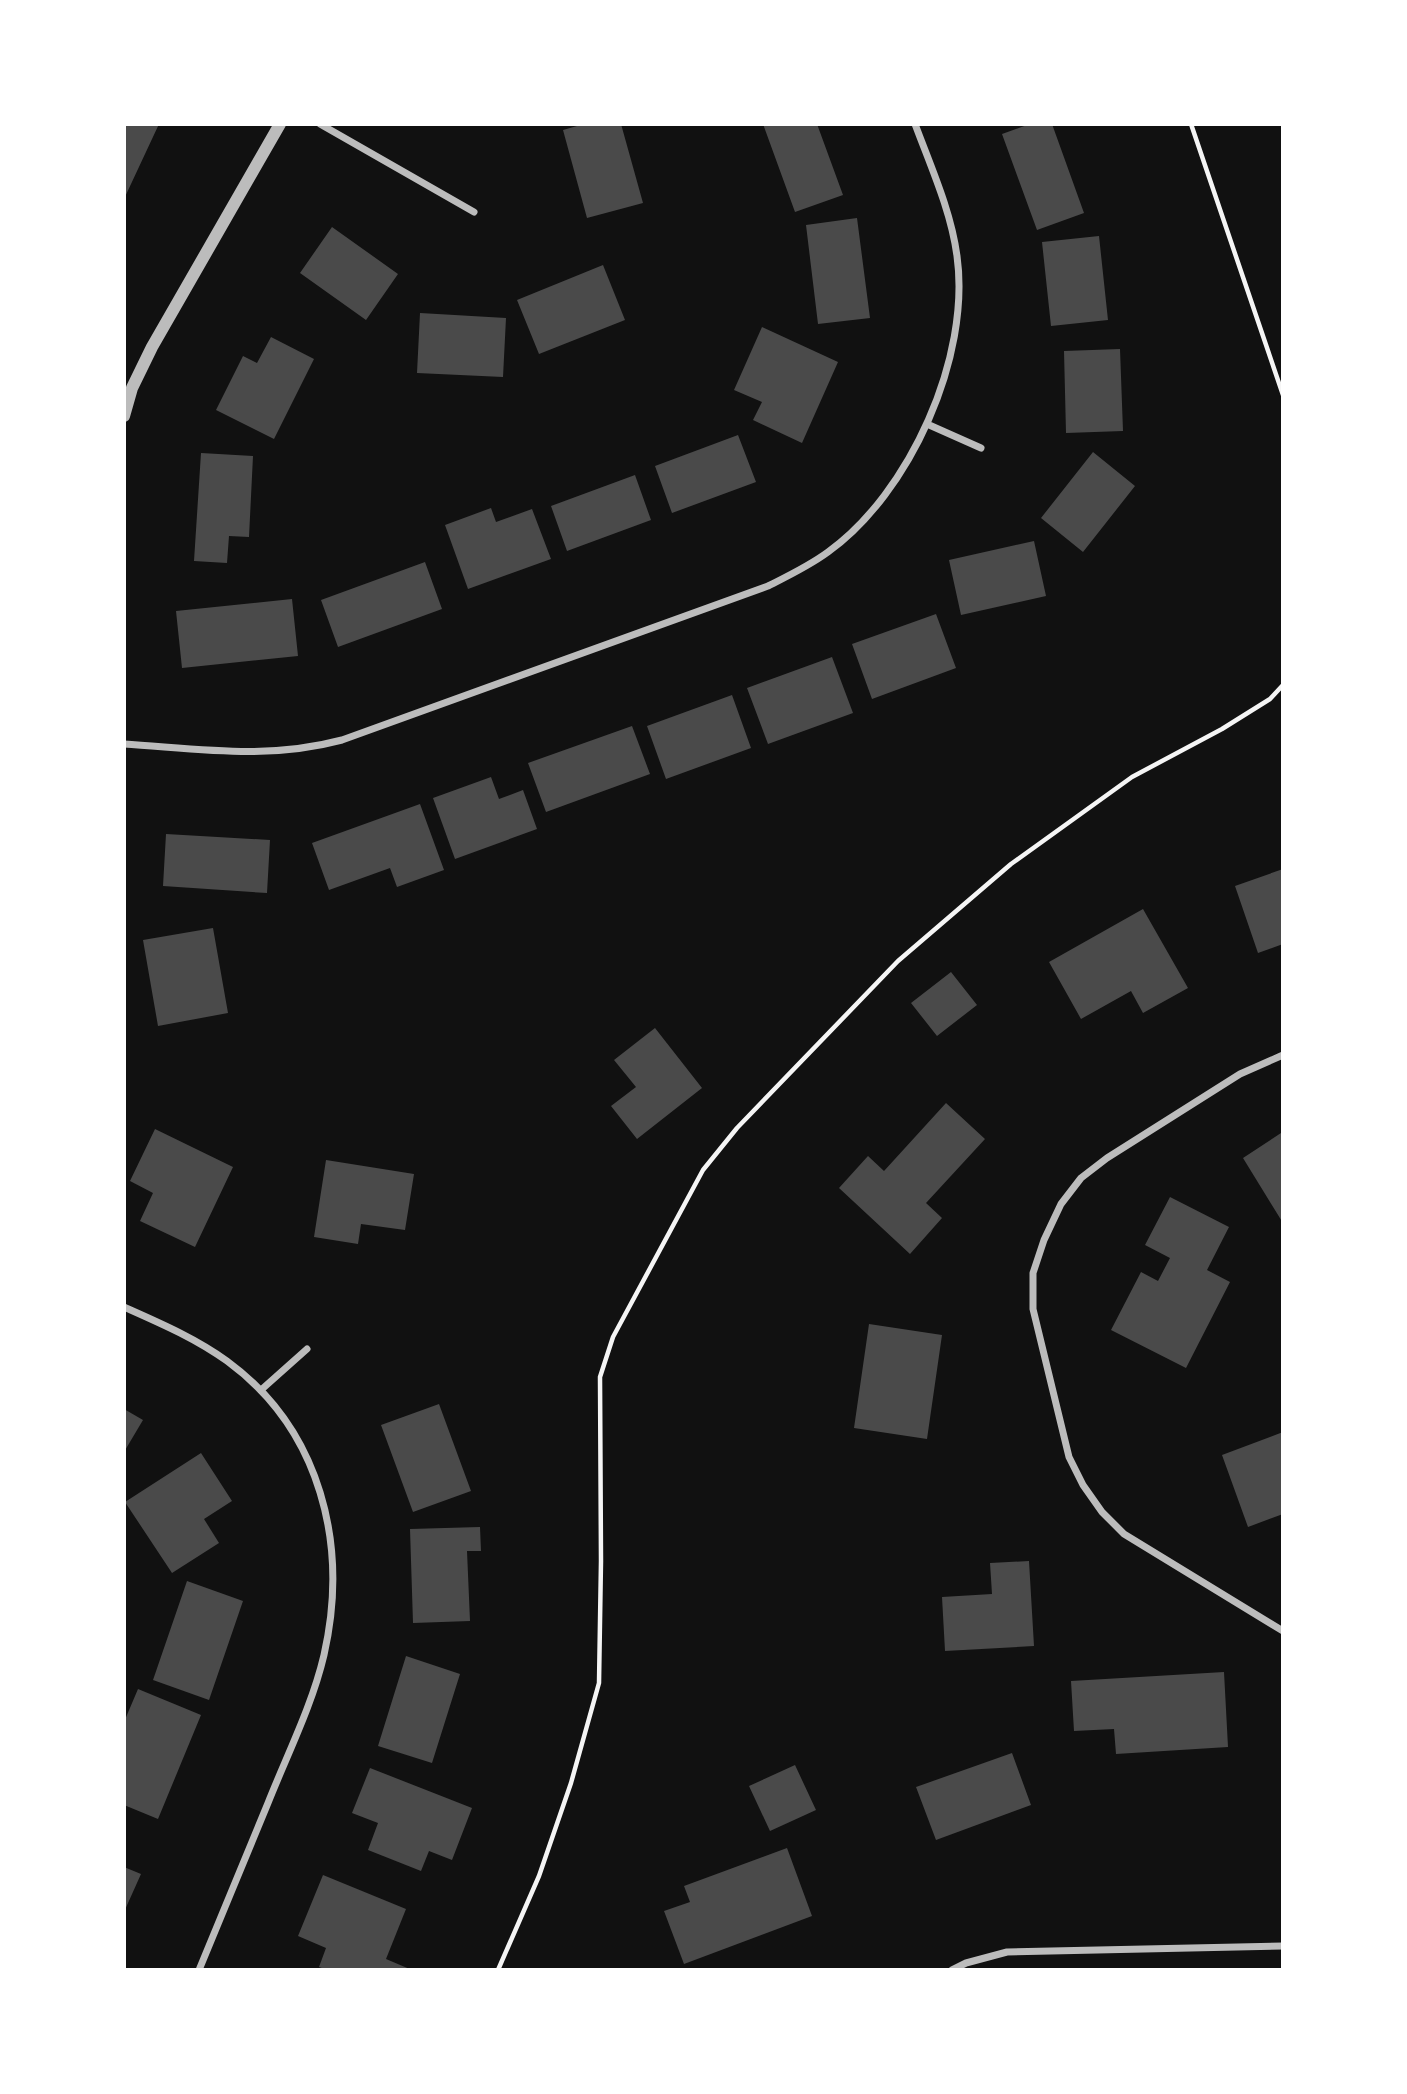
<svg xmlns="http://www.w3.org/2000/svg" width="1407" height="2094" font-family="Cabin,sans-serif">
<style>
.building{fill:#4a4a4a}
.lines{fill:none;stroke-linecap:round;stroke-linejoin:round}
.path{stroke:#f5f5f5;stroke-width:4.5}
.minor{stroke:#bcbcbc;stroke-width:7}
.tertiary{stroke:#bcbcbc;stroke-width:12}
</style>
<rect width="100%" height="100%" fill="#111"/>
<path class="building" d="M124 124H159L124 199Z
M584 124H621L643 203 587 218 563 130Z
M763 124H817L843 195 795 212Z
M1030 124H1052L1084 213 1037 230 1002 134Z
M857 218 870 318 818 324 806 225Z
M332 227 398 274 366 320 300 273Z
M1099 236 1108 320 1051 326 1042 242Z
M603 265 625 320 539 354 517 300Z
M420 313 506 318 503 377 417 373Z
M762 327 838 362 802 443 753 420 762 402 734 390Z
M271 337 314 359 274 439 216 410 243 356 257 363Z
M1120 349 1123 431 1066 433 1064 351Z
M738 435 756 482 672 513 655 466Z
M1093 452 1135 486 1083 552 1041 518Z
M201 453 253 456 249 537 229 536 227 563 194 561Z
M635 475 651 520 567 551 551 506Z
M491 508 496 522 532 509 551 559 468 589 445 525Z
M1034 541 1046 596 961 615 949 560Z
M425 562 442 609 338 647 321 600Z
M292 599 298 656 182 668 176 611Z
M936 614 956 668 872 699 852 644Z
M832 657 853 713 768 744 747 688Z
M732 695 751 748 666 779 647 726Z
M632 726 650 774 546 812 528 763Z
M491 777 499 799 523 790 537 829 455 859 433 798Z
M420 804 444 870 397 887 390 868 329 890 312 843Z
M166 834 270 840 267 893 163 886Z
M1283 869V944L1258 953 1235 886Z
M1143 909 1188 988 1143 1013 1131 991 1081 1019 1049 962Z
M213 928 228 1013 158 1026 143 940Z
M951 972 977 1005 937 1036 911 1003Z
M655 1028 702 1088 637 1139 611 1106 636 1087 614 1060Z
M946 1103 985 1139 926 1203 942 1218 910 1254 839 1188 868 1156 884 1171Z
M155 1129 233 1167 195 1247 140 1221 153 1193 130 1181Z
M1281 1133 1283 1135V1223L1243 1158Z
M326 1160 414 1174 405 1230 361 1224 358 1244 314 1237Z
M1170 1197 1229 1227 1207 1270 1230 1282 1186 1368 1111 1330 1141 1272 1158 1281 1170 1258 1145 1245Z
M869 1324 942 1335 927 1439 854 1428Z
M439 1404 471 1491 413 1512 381 1425Z
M124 1409 143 1420 124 1452Z
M1283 1432V1514L1248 1527 1222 1455Z
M201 1453 232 1501 204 1519 219 1543 172 1573 125 1502Z
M480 1527 481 1551H467L470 1621 413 1623 410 1529Z
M1029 1561 1034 1646 945 1651 942 1597 992 1594 990 1563Z
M187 1581 243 1601 209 1700 153 1680Z
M406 1656 460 1674 432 1763 378 1746Z
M1224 1672 1228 1747 1116 1754 1114 1729 1074 1731 1071 1681Z
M138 1689 201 1715 158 1819 124 1805V1722Z
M1012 1753 1031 1805 936 1840 916 1787Z
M795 1765 816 1810 770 1831 749 1786Z
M370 1768 472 1808 452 1860 429 1851 421 1871 368 1850 378 1823 352 1813Z
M787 1848 812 1916 684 1964 664 1911 690 1902 684 1886Z
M124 1867 141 1874 124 1912Z
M323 1875 406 1909 386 1959 412 1970H327L319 1967 326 1948 298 1936Z"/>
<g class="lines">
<path class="path" d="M1191 124 1283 395
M498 1970 539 1876 571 1783 599 1683 601 1561 600 1377 613 1337 703 1170 737 1128 898 961 1011 864 1132 777 1222 729 1270 699 1283 685"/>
<path class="minor" d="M320 124 474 212
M927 424 981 448
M124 744C201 749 267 760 342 740L768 586C788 576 809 566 828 552 910 493 971 357 957 256 951 211 931 167 915 124
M1283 1055 1240 1074 1107 1158 1081 1178 1061 1204 1044 1240 1033 1273V1309L1069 1457 1083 1485 1102 1512 1124 1534 1283 1631
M124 1307C160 1323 195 1338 227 1361 321 1430 349 1545 324 1655 312 1706 287 1755 268 1803 245 1859 222 1914 199 1970
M261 1390 307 1349
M952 1970 966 1963 1007 1952 1283 1946"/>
<path class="tertiary" d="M124 416 132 388 152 347 280 124"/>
</g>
<rect width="1407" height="2094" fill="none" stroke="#ffffff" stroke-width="252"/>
</svg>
